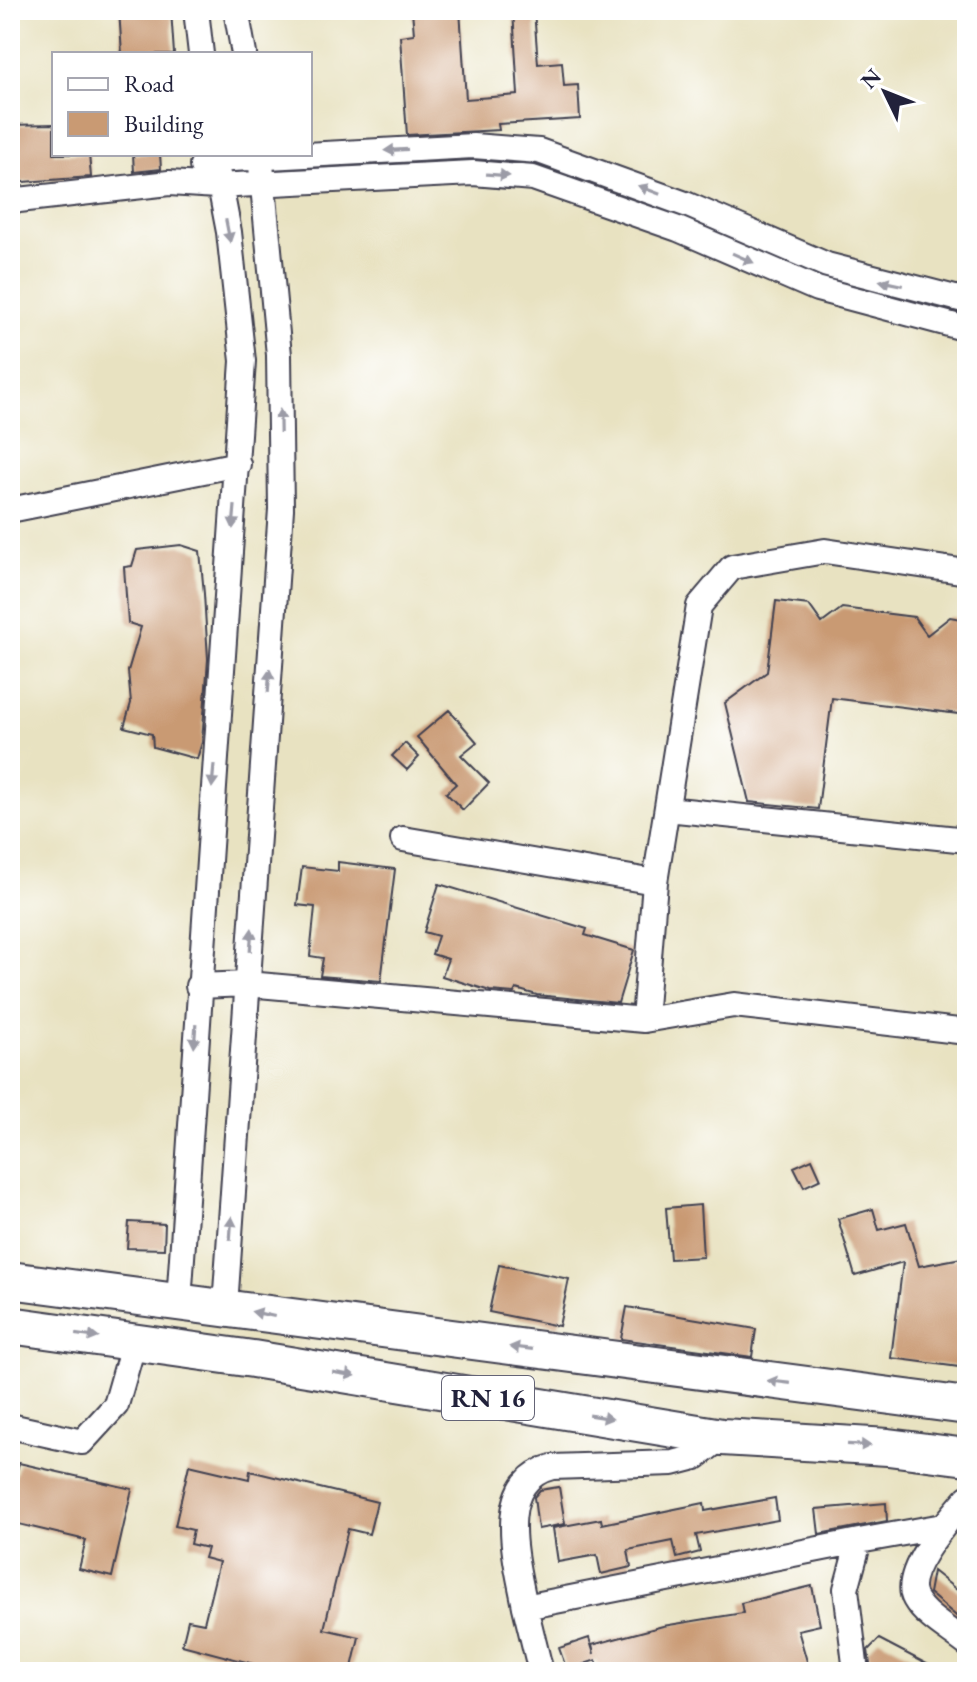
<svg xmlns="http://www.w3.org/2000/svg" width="977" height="1682" font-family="'EB Garamond',serif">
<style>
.building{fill:#c99a73}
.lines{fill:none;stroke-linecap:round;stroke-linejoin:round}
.minor-casing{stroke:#403f4f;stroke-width:28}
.highway-casing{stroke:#403f4f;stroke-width:40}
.minor{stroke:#fff;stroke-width:24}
.highway{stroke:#fff;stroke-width:36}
.oneway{fill:#9c9ca7}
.labels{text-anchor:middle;stroke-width:6;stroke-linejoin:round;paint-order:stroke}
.shield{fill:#fff;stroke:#646476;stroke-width:2}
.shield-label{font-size:26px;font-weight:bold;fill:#22223b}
</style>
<rect width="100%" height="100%" fill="#fff"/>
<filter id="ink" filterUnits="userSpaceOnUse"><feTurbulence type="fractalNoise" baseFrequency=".0125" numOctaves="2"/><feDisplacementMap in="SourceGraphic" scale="16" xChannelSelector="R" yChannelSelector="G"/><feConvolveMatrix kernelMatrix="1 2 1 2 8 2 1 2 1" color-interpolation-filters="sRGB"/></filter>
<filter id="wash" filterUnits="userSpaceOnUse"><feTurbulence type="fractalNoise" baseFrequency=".006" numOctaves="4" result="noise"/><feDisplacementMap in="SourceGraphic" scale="32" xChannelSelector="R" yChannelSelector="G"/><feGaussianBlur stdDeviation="1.8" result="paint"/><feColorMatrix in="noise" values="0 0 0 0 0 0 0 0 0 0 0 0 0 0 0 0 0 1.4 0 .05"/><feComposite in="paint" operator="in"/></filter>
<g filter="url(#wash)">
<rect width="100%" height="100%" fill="#e8e2c1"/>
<g id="blocks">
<path class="building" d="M119 10H171L174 54H122Z
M412 10H460L466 99 518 95 513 10H534L538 64 562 62 564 86 578 85 580 119 498 124 499 130 407 135 400 36 414 34Z
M54 124V154H89L91 177 10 183V125Z
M133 154H160L161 169 134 172Z
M181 545 200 551 204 594 208 659 202 742 197 759 153 747 152 734 124 727 131 703 128 671 141 627 128 623 124 567 132 566 137 550Z
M776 601 809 605 822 623 842 608 914 617 927 635 950 617 967 620V715L832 698 818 809 749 802 725 703 767 672Z
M449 710 477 742 461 755 489 783 463 810 446 793 456 784 417 737Z
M405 743 419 757 407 770 392 756Z
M338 862 395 869 381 981 320 976 323 958 310 956 315 907 297 905 302 867 338 871Z
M439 884 587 929 585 935 634 950 618 1003 537 995 516 989 514 993 490 991 442 976 448 959 432 954 438 936 424 932Z
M812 1159 821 1179 804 1187 794 1167Z
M700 1205 703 1257 670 1259 666 1208Z
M873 1209 879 1230 906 1223 919 1266 967 1257V1368L891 1358 903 1262 855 1276 838 1219Z
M129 1222 165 1224 164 1249 127 1248Z
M499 1265 569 1279 559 1326 489 1312Z
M627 1307 756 1329 752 1357 621 1339Z
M19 1463 132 1489 112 1577 79 1569 86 1540 10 1522V1480L14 1481Z
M189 1465 249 1479 250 1471 377 1502 369 1534 348 1529 324 1629 359 1637 351 1672 323 1668 322 1672H284L182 1645 188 1620 204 1623 219 1562 204 1558 207 1548 190 1544 193 1530 175 1526Z
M559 1487 565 1524 538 1529 534 1497 540 1490Z
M775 1498 778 1520 696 1535 700 1552 677 1558 673 1541 628 1550 631 1567 601 1574 597 1555 558 1562 553 1528 601 1519 602 1524 704 1503 705 1511Z
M886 1503 887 1521 819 1534 816 1509Z
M933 1571 967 1598V1625L929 1593Z
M812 1586 820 1625 798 1630 810 1672H599L596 1660 567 1670 559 1648 589 1638 594 1654 592 1645 663 1626 743 1613 741 1603Z
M879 1639 942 1672H871L868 1650Z"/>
</g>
</g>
<g filter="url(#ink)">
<use href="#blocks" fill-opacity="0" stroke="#403f4f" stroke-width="2"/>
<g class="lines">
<g class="minor-casing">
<path id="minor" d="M196 10 201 54
M236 10 244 54
M202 166 214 160 473 146 539 151 688 205 827 265 967 301
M10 201 169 183 217 186 473 173 533 178 678 229 817 289 967 329
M10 510 238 464
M667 809 967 840
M403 839 655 882
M198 986 248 984 644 1020 734 1005 967 1032
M644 1020 655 882 699 606 732 567 825 551 967 572
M179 1302 243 361 229 232 214 154
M225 1306 281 509 279 355 260 154
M10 1426 82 1442 116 1405 134 1342
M967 1498C950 1518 900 1573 915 1599 925 1617 951 1631 967 1644
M525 1607C517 1563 492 1482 552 1467L673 1463 696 1457 722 1437
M541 1672 525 1607 859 1541
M856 1672 846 1589 859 1541 943 1526"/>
</g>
<g class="highway-casing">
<path id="highway" d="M10 1280 967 1406
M10 1325 253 1359 722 1437 888 1447 967 1457"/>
</g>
<use href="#minor" class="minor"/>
<use href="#highway" class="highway"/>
</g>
<defs><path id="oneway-solid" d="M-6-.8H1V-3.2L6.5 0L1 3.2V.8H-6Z" transform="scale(2)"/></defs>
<g class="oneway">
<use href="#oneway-solid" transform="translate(396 150) rotate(177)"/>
<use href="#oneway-solid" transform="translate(498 175) rotate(4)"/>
<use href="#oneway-solid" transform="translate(649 190) rotate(-159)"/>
<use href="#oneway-solid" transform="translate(228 231) rotate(79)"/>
<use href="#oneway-solid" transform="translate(743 258) rotate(24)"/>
<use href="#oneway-solid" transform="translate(891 283) rotate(-168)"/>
<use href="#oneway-solid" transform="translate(280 421) rotate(-91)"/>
<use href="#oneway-solid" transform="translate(234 517) rotate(95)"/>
<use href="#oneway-solid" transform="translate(269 681) rotate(-86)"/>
<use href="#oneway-solid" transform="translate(213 776) rotate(95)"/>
<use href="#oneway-solid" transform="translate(251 940) rotate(-86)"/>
<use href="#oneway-solid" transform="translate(195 1036) rotate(94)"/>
<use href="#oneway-solid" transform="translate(231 1228) rotate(-86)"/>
<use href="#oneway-solid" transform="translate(263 1314) rotate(-168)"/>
<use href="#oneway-solid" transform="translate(87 1336) rotate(8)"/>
<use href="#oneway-solid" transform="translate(521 1348) rotate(-173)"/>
<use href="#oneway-solid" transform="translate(344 1374) rotate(9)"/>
<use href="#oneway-solid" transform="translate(779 1382) rotate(-173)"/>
<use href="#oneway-solid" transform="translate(601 1417) rotate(9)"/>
<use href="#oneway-solid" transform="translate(859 1445) rotate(3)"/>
</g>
</g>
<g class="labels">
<rect class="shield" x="442" y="1376" width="92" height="44" rx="6"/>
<g class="shield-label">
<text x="488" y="1407">RN 16</text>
</g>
</g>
<rect width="977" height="1682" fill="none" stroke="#fff" stroke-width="40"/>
<rect x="52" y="52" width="260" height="104" fill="#ffffff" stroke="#a7a7b1" stroke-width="2"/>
<rect x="68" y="78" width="40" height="12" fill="#ffffff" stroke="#a7a7b1" stroke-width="2"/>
<text x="124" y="92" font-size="24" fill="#22223b">Road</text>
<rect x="68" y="112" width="40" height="24" fill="#c99a73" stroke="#a7a7b1" stroke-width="2"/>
<text x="124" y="132" font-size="24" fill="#22223b">Building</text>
<g transform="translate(885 92) rotate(313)" stroke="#ffffff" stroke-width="6" paint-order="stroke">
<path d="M0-6L14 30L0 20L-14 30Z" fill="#22223b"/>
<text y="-12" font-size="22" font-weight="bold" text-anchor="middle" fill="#22223b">N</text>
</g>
</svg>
